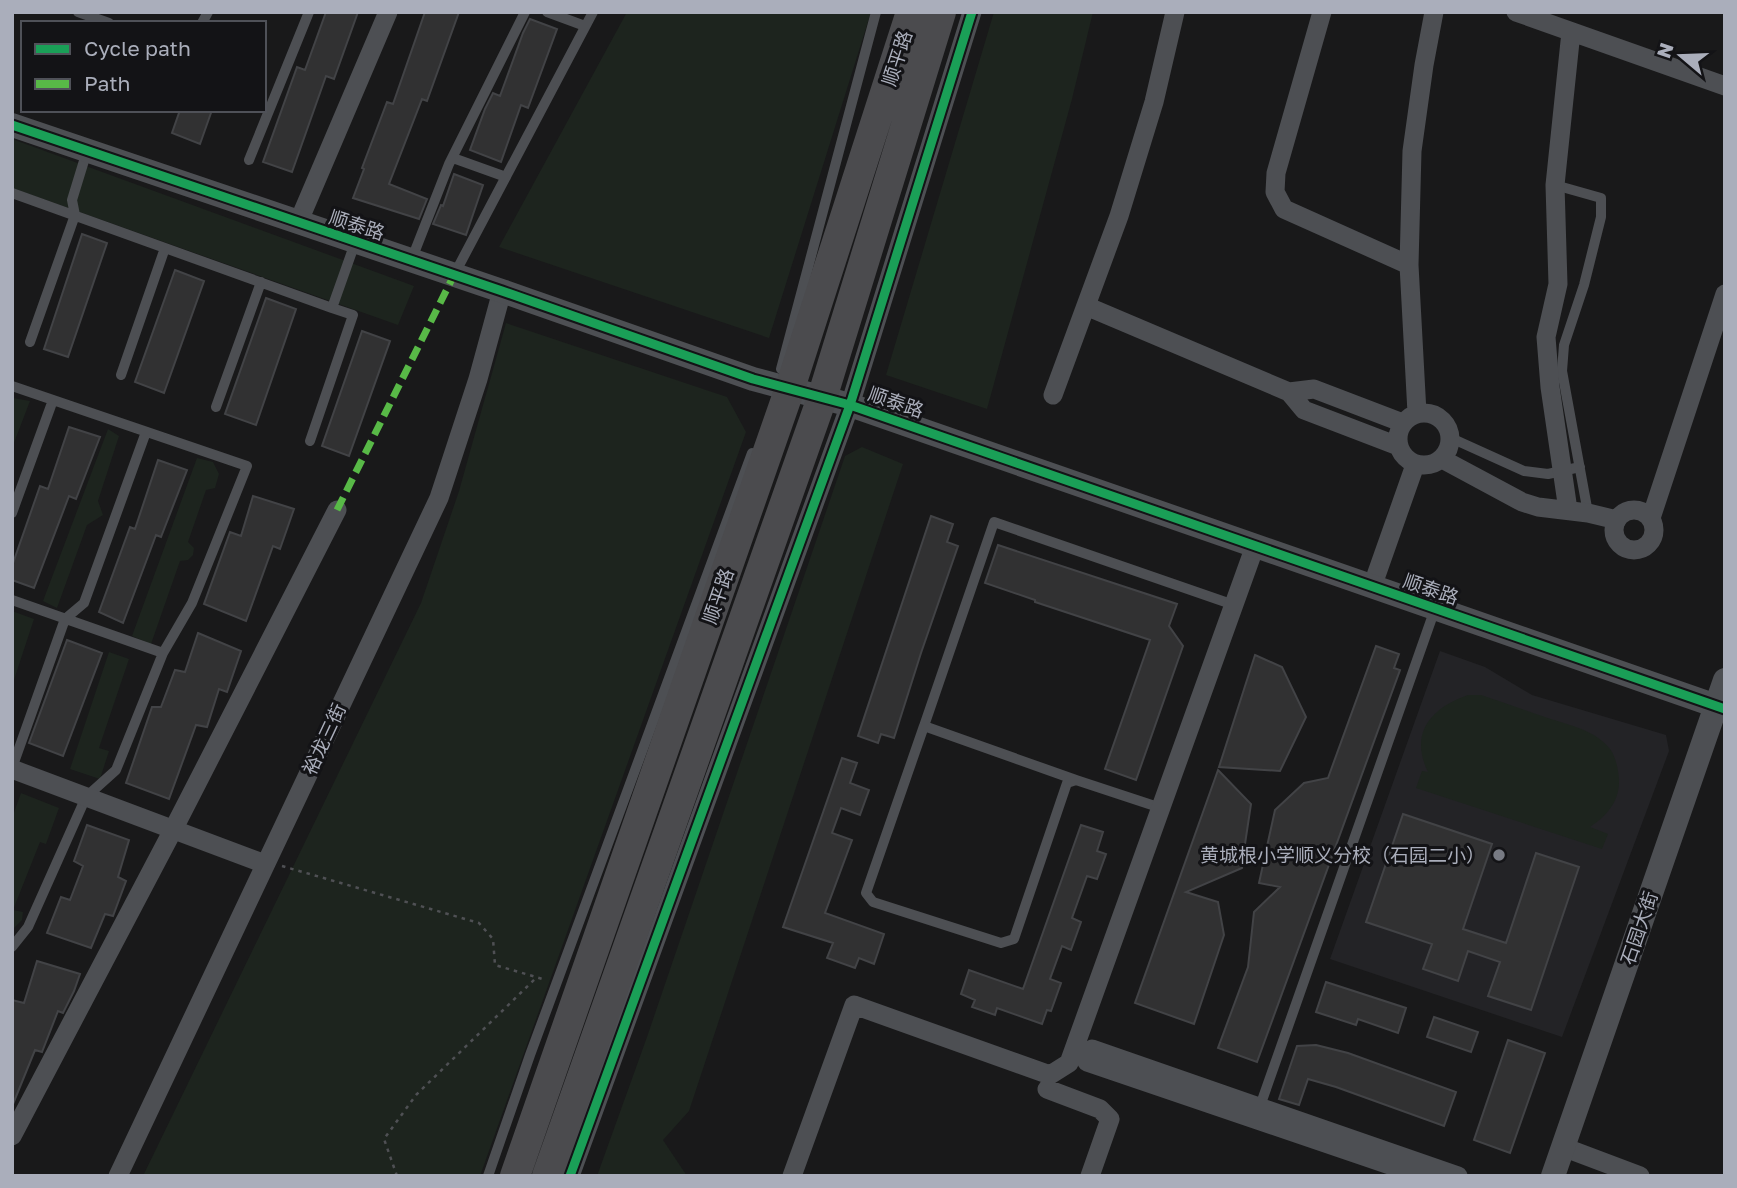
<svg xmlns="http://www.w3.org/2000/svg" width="1737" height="1188" font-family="'Golos Text','Noto Sans SC',sans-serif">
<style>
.built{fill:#232326}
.green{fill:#1d241e}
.building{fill:#313132;stroke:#424346;stroke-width:2}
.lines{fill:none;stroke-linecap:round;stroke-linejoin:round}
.path{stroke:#4f5054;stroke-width:2.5;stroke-dasharray:3.5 5;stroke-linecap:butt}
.service{stroke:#4d4f53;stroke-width:10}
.minor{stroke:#4d4f53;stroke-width:19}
.tertiary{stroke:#4d4f53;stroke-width:24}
.primary{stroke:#4b4b4e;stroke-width:30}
.quiet{stroke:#58b947;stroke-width:7;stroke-dasharray:14 7;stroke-linecap:butt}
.cycleway-casing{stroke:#131316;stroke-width:13}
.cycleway{stroke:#1a9f57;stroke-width:9}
.poi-dot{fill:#777a83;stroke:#131316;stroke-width:2.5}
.labels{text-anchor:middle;stroke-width:6;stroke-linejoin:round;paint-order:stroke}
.street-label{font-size:19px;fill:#aaaebb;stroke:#131316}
.poi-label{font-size:19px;fill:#aaaebb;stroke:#131316;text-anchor:end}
</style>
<rect width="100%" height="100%" fill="#19191a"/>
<path class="built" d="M1440 651 1485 667 1532 695 1666 735 1669 751 1562 1037 1330 959Z"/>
<path class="green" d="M627 12H871L769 338 499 247Z
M994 12H1093L1072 99 987 409 886 375Z
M12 139 414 286 398 325 12 188Z
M506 323 727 397 746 432 480 1176H143L421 603 459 491Z
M13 398 30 401 12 448V401Z
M108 429 119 436 98 501 103 515 87 525 57 608 43 601Z
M862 447 903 464 689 1111 663 1140 687 1176H597L647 1037 845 456Z
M197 458 213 462 219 474 215 488 206 490 188 542 194 548 193 555 188 560 180 561 151 644 132 636Z
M12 611 34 619 12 686Z
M109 652 129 659 99 748 109 751 100 779 70 769Z
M1468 695H1481C1502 702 1522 709 1542 716 1564 724 1595 729 1610 749 1616 757 1618 769 1619 779 1620 801 1607 816 1590 827L1608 834 1602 849 1416 788 1422 771 1428 772C1409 733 1431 708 1468 695Z
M21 793 59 808 46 844 40 842 13 910 23 912 22 920 12 930V818Z"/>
<path class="building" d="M326 12H358L334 79 326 76 292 172 263 162 297 67 305 70Z
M425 12H459L427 101 422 99 389 184 427 199 419 219 353 198 364 169 362 168 387 102 393 104Z
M530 19 557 29 528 108 521 105 501 162 470 150 485 109 493 93 500 96 523 33Z
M180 110H212L200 144 172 133Z
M454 174 483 185 466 235 433 224 441 205 443 206Z
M82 234 107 243 68 357 44 349Z
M175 270 204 281 164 393 135 382Z
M266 298 296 309 256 425 225 414Z
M362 331 390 341 349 456 322 446Z
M69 427 100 437 76 499 69 496 34 588 12 580V566L40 486 48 489Z
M158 460 187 470 161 537 156 535 123 623 99 612 130 527 135 529Z
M253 496 294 509 280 549 273 546 246 621 204 604 230 532 241 536Z
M931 516 953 524 947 542 958 546 921 653 894 738 881 734 878 743 858 736Z
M998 545 1177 604 1169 626 1183 646 1136 780 1105 769 1150 640 1035 602V600L985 583Z
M198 633 241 651 227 692 219 689 207 727 196 725 169 799 126 783 152 707H161L175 670 185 672Z
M67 640 102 653 63 756 29 743Z
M1376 646 1399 654 1394 668 1400 670 1257 1062 1218 1048 1248 967 1254 912 1280 887 1259 883 1275 810 1304 783 1328 778Z
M1255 655 1282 667 1306 717 1280 771 1219 767Z
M842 758 857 763 850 783 869 790 860 815 841 808 832 833 852 840 825 913 884 934 874 964 859 958 855 968 827 958 833 943 783 927Z
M1218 770 1251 804 1245 844 1242 851 1244 852 1242 868 1186 892 1218 902 1224 935 1194 1024 1135 1003Z
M1403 814 1492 844 1463 929 1506 943 1536 853 1579 867 1531 1010 1488 996 1500 962 1468 951 1458 981 1423 969 1432 944 1366 922Z
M87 825 129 840 118 877 126 881 113 916 105 914 91 948 47 933 61 897 70 900 83 866 74 861Z
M1081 825 1103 832 1097 851 1106 854 1097 879 1087 876 1072 918 1081 922 1071 950 1062 946 1050 979 1061 983 1051 1011 1047 1010 1042 1024 997 1008 995 1015 972 1007 975 1000 961 994 969 970 1023 989Z
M37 961 80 974 74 991 63 1013 58 1011 42 1052 35 1050 13 1104 12 1000 24 1003Z
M1326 982 1406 1008 1398 1033 1358 1019 1356 1025 1316 1012Z
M1434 1017 1478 1032 1471 1052 1427 1037Z
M1508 1040 1545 1053 1510 1153 1474 1140Z
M1316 1045 1348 1053 1456 1092 1444 1126 1336 1087 1308 1079 1299 1105 1279 1099 1297 1046Z"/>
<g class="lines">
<path class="path" d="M282 866 479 923 493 939 495 965 546 980
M397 1176 384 1139 416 1095 537 977"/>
<path class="service" d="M78 12 109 23
M547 12 585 26
M202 23 208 12
M453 158 506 177
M249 160 309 12
M1555 185 1601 198V217L1584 285 1564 345 1562 371 1588 513
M12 193 332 308 355 243
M411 261 449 164 525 12
M454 275 593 12
M30 342 75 215 72 200 87 151
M781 369 876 12
M121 375 165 248
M12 386 247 466 192 603 163 653
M216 407 261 282
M1451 438 1524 471 1548 474 1580 467
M310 441 353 315 332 308
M12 513 53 400
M12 600 163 653 116 770 86 797 28 927 12 947
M924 726 994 522 1234 605
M12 768 65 619 84 603 146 432
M1076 780 924 726 866 893 873 902 1001 943 1014 939 1067 783 1076 780 1161 808
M1259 1109 1435 609
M488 1176 530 1055 752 453"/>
<path class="minor" d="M1322 12 1276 173 1275 192 1284 209 1409 265
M1516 12 1725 86
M298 223 388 12
M1086 306 1289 392
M1053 395 1119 216 1154 102 1175 12
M1398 439a26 26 0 1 1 52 0a26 26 0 1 1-52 0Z
M1417 413 1409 265 1412 151 1424 65 1434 12
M1398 446 1304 410 1289 392 1314 389 1403 423
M1442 459 1522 502 1538 507 1588 513 1617 520
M1568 510 1550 387 1546 337 1558 284 1555 185 1571 32
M1614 530a20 20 0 1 1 40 0a20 20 0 1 1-40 0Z
M1651 518 1725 294
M1372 587 1415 465
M12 769 265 864
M1047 1089 1100 1109 1110 1119 1090 1176
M12 1136 173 830 337 510
M1563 1147 1640 1176
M118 1176 439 498 478 379 502 291
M570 1176 850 405 972 12
M792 1176 854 1005 1050 1075 1069 1063 1255 546
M1422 1176 1087 1062 1092 1049 1458 1176"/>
<path class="tertiary" d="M12 125 502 291 753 379 850 405 1725 709
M1553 1176 1725 680"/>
<path class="primary" d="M515 1176 790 388 911 12
M547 1176 822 398 941 12"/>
<path class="quiet" d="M337 510 454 275"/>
<g class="cycleway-casing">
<path id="cycleway" d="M12 125 502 291 753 379 850 405 1725 709
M570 1176 850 405 972 12"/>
</g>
<use href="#cycleway" class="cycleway"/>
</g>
<circle class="poi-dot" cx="1499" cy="855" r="7"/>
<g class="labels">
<g class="street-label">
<text transform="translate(897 58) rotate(-72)" y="7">顺平路</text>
<text transform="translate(357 225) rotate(18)" y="7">顺泰路</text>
<text transform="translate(896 402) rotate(19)" y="7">顺泰路</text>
<text transform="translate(1431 589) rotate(19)" y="7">顺泰路</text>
<text transform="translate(718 596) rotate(-71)" y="7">顺平路</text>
<text transform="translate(324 739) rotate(-65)" y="7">裕龙三街</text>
<text transform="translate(1639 928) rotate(-71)" y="7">石园大街</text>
</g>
<g class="poi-label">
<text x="1485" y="862">黄城根小学顺义分校（石园二小）</text>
</g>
</g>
<rect width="1737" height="1188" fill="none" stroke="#aaaebb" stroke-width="28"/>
<rect x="21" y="21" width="245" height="91" fill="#131316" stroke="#4f5158" stroke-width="2"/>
<rect x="35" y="44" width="35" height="10" fill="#1a9f57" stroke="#4f5158" stroke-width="2"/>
<text x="84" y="56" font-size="21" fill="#aaaebb">Cycle path</text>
<rect x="35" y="79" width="35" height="10" fill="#58b947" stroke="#4f5158" stroke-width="2"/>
<text x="84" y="91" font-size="21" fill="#aaaebb">Path</text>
<g transform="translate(1681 56) rotate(289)" stroke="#131316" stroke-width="5" paint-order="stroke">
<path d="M0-5L12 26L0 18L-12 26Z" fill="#aaaebb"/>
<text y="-10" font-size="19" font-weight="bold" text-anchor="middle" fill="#aaaebb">N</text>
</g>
</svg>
